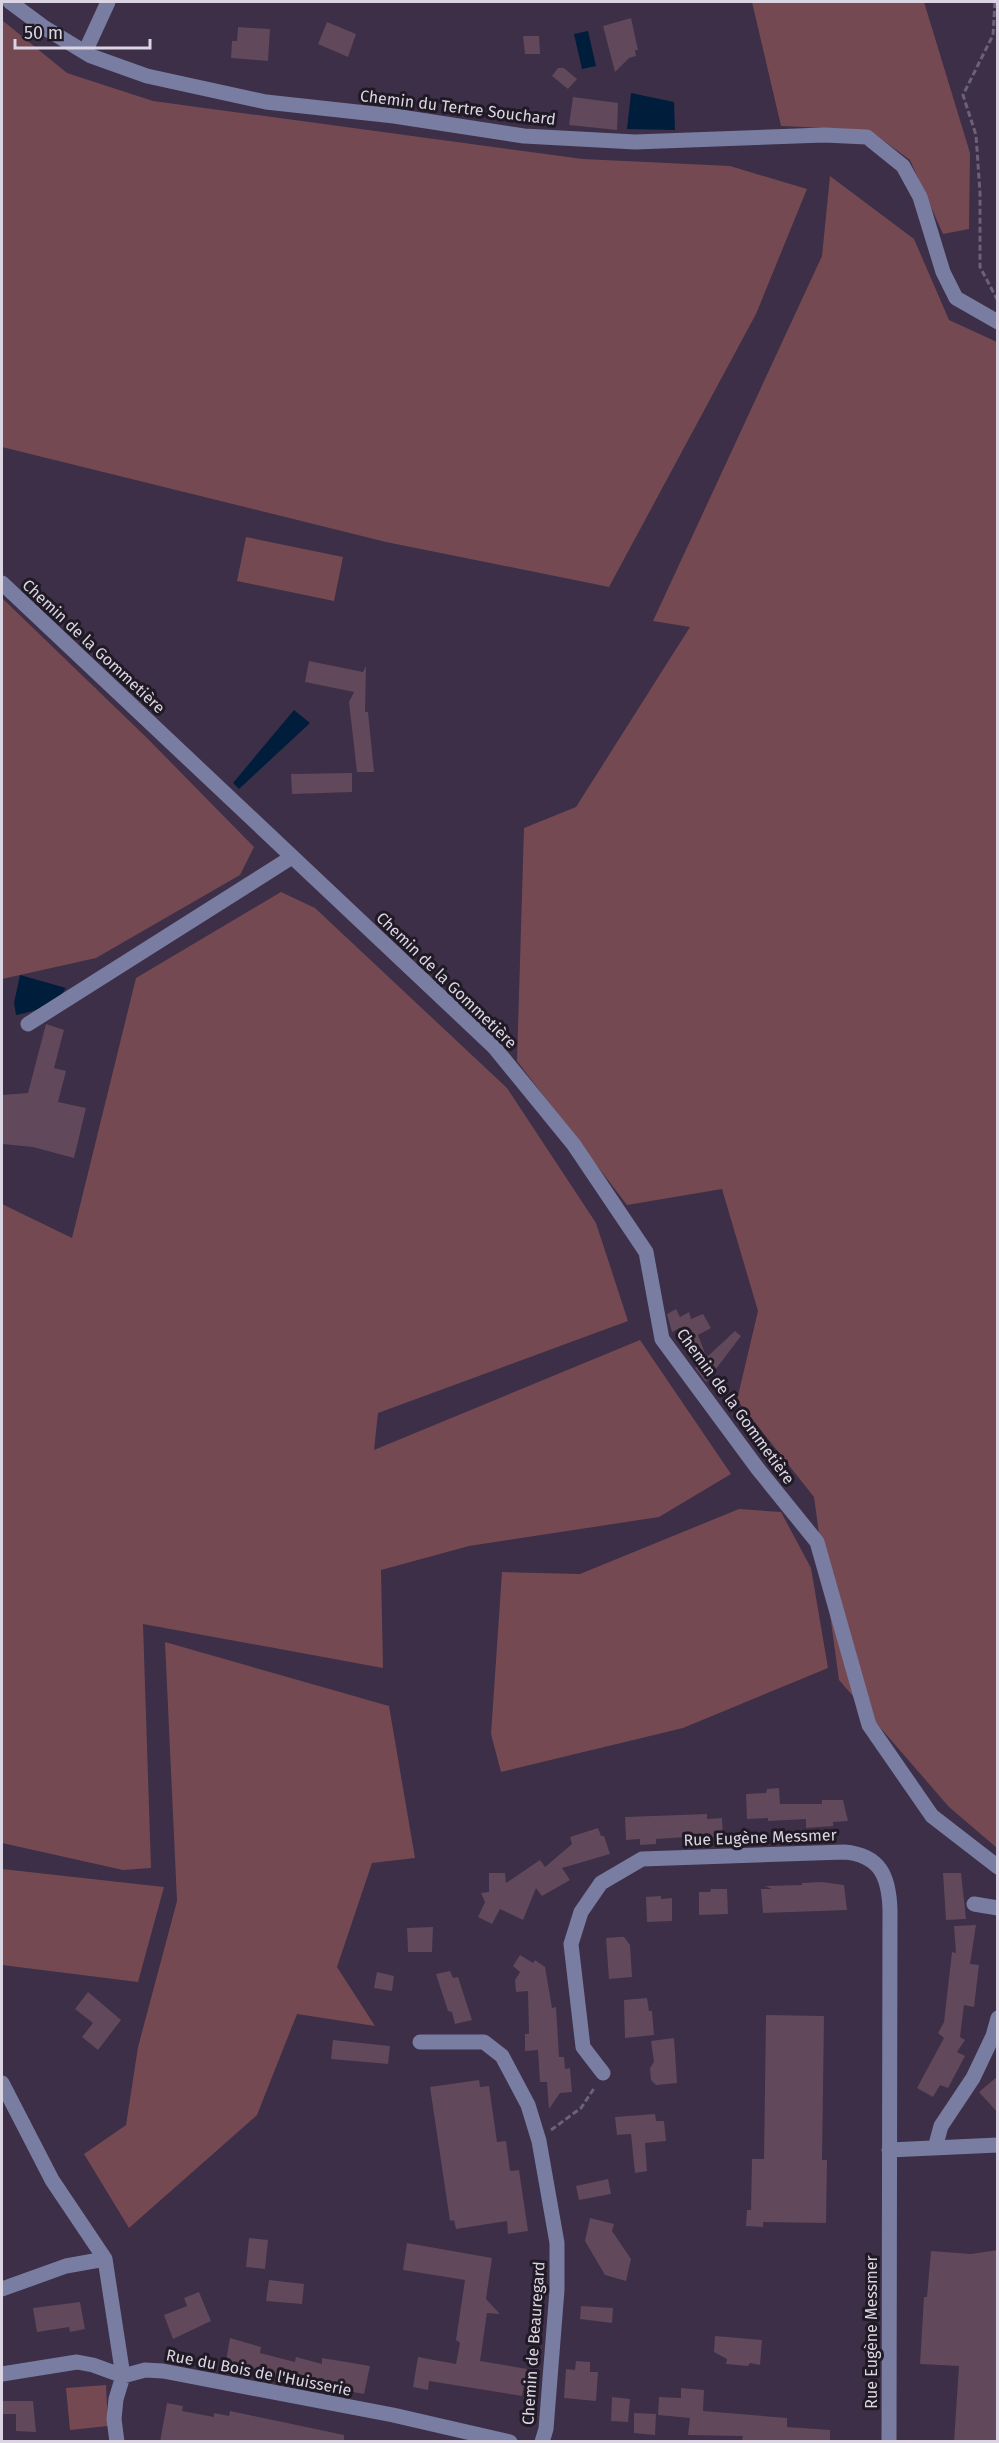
<svg xmlns="http://www.w3.org/2000/svg" width="999" height="2443" font-family="'Fira Sans',sans-serif">
<style>
.green{fill:#744952}
.water{fill:#001e3b}
.building{fill:#61485a}
.lines{fill:none;stroke-linecap:round;stroke-linejoin:round}
.path{stroke:#6c6176;stroke-width:3;stroke-dasharray:6 3;stroke-linecap:butt}
.minor{stroke:#797da2;stroke-width:15}
.labels{text-anchor:middle;stroke-width:6;stroke-linejoin:round;paint-order:stroke}
.street-label{font-size:16px;fill:#dbd4e3;stroke:#201a25}
</style>
<rect width="100%" height="100%" fill="#3c2f47"/>
<path class="green" d="M752 2H924L970 153 969 229 943 234 910 160 869 130 781 126Z
M2 20 67 73 153 101 583 159 730 166 807 189 756 314 609 587 386 542 2 447Z
M830 176 914 239 949 320 997 342V1848L949 1807 839 1680 814 1497 737 1400 758 1311 722 1189 627 1205 517 1061 524 828 576 807 690 627 653 621 822 256Z
M246 537 343 557 334 601 237 581Z
M2 598 147 738 254 847 240 875 96 958 2 979Z
M281 892 315 908 507 1088 596 1223 628 1321 378 1413 374 1450 640 1340 731 1474 659 1517 469 1546 381 1570 383 1668 143 1624 151 1868 123 1870 2 1843V1204L72 1238 136 978Z
M739 1509 781 1512 811 1568 828 1668 683 1728 501 1772 491 1734 502 1572 580 1574Z
M165 1642 389 1706 415 1858 372 1863 337 1967 375 2026 297 2014 257 2115 129 2228 84 2154 126 2125 138 2047 177 1901Z
M2 1869 164 1887 138 1982 2 1965Z
M106 2385 108 2426 70 2430 66 2388Z"/>
<path class="water" d="M588 31 596 66 582 69 574 34Z
M631 93 674 102 675 130 627 129Z
M294 710 310 723 239 789 233 783Z
M20 975 66 988C55 1006 35 1011 16 1015L14 1003Z"/>
<path class="building" d="M631 18 638 50H635L636 56 629 58 615 72 603 26Z
M327 22 356 34 348 57 318 44Z
M238 27 270 29 268 61 231 58 232 41H237Z
M523 36H539L540 54H525Z
M558 68H564L577 79 568 89 552 76Z
M573 97 618 103 617 130 569 125Z
M309 661 363 672 366 666 365 712H368L374 772H357L349 702 354 692 305 682Z
M352 773V792L292 794 291 774Z
M46 1024 64 1030 54 1068 66 1071 58 1102 86 1108 74 1158 33 1147 2 1144V1095L28 1093Z
M676 1309 680 1317 689 1312 691 1319 703 1314 711 1328 698 1335 706 1356 696 1361 680 1328 672 1332 667 1314Z
M735 1331 741 1336 706 1382 695 1368Z
M779 1788 780 1804H822V1800H843L848 1821 833 1822V1826L806 1828V1819L768 1821V1818L747 1819 746 1794 766 1793 767 1789Z
M707 1814V1819L722 1818 723 1837H697L693 1847 686 1848V1837L656 1839V1844L640 1845V1839L626 1840 625 1817Z
M598 1828 601 1836H604L610 1854 562 1868 570 1880 542 1896 536 1888 523 1920 500 1909 492 1924 478 1917 485 1902 481 1893 489 1892V1873H505L506 1883 540 1860 545 1867 572 1844 570 1837Z
M943 1873H961L966 1919 946 1920Z
M822 1882 844 1885 847 1910 763 1913 761 1889H772L765 1886 802 1885V1883Z
M711 1889H727L728 1914 699 1915V1892H710Z
M661 1896V1899L672 1898V1921L647 1922 646 1897Z
M976 1925 970 1964 979 1965 974 2007 964 2005 960 2037 965 2040 957 2052 965 2056 948 2088 940 2085 933 2097 917 2088 944 2038 938 2033 944 2022 952 1952 956 1953 954 1926Z
M433 1927 432 1952H408L407 1928Z
M620 1937H624L630 1945 632 1977 609 1979 606 1938Z
M520 1955 533 1963 535 1960 545 1967 552 2008 556 2007 559 2057H564L565 2069 570 2068 572 2092 560 2093 549 2109 547 2082H540L538 2050 525 2051V2034H529L528 1991 516 1992 515 1980 520 1972 513 1966Z
M450 1971 453 1978 458 1977 472 2020 455 2024 452 2012 448 2011 436 1974Z
M377 1972 394 1976 392 1991 374 1988Z
M88 1992 121 2020 98 2050 82 2037 93 2023 75 2009Z
M647 1998 649 2011H652L654 2035 625 2038 624 2000Z
M766 2015 824 2016 822 2160H827L826 2223 763 2222V2227L746 2226 747 2210H751L752 2159H764Z
M674 2038 677 2083 656 2085 651 2080 650 2068 654 2062 651 2041Z
M333 2040 390 2046 388 2064 331 2059Z
M998 2076V2113L979 2092Z
M479 2080 480 2087 489 2086 497 2142 506 2141 510 2171 519 2170 528 2231 508 2234 507 2221 456 2229 454 2220 450 2221 430 2087Z
M655 2114 656 2121H664L666 2141 645 2143 647 2171 635 2173 631 2134 617 2135 615 2117Z
M608 2179 611 2194 579 2200 576 2186Z
M590 2218 614 2224 612 2231 631 2259 626 2281 605 2275 585 2241Z
M249 2238 268 2240 265 2269 246 2267Z
M407 2243 492 2258 486 2299 500 2314 487 2313 480 2361 527 2369 522 2396 429 2381 428 2390 413 2387 418 2357 456 2364 460 2343 456 2340 465 2280 403 2270Z
M998 2250V2442H954L959 2366 920 2364 924 2297H927L931 2251 971 2254Z
M269 2280 304 2284 302 2304 266 2301Z
M199 2292 211 2321 173 2339 164 2315 187 2306 184 2298Z
M80 2302 85 2329 70 2332 69 2327 37 2332 33 2308Z
M581 2306 613 2308 612 2323 580 2319Z
M715 2336 762 2340 760 2365 750 2363 748 2366 726 2364 727 2359 714 2352Z
M230 2338 261 2347 260 2353 295 2362 296 2357 322 2364V2358L370 2366 364 2394 273 2377 274 2374 226 2361Z
M576 2361 590 2362V2372H598L596 2401 564 2398 566 2369 575 2370Z
M681 2388 704 2390 703 2411 787 2418V2427L830 2430V2442H763L742 2440 743 2436 688 2435 690 2418 658 2415 659 2397 681 2398Z
M612 2397 630 2399 628 2422 611 2421Z
M2 2401H33L36 2432 16 2431V2414H2Z
M167 2403 183 2406 182 2411 214 2417V2413L229 2416 230 2411 344 2435V2442H160Z
M634 2413 656 2414 655 2435 634 2433Z"/>
<g class="lines">
<path class="path" d="M995 2 993 35 963 95 976 135 980 193V267L998 301
M551 2130 581 2108 595 2087"/>
<path class="minor" d="M10 2 45 28 91 56 147 76 266 102 394 116 524 136 635 142 824 135 867 137 903 166 920 197 943 272 956 298 998 322
M85 52 108 2
M2 583 494 1047 574 1145 646 1252 662 1339 758 1469 817 1542 869 1725 932 1816 998 1867
M28 1024 292 857
M974 1904 998 1908
M420 2042H484L502 2056 528 2105 539 2141 557 2243V2290L546 2429 542 2442
M603 2073 583 2047 571 1944 581 1912 601 1883 642 1859 844 1852C880 1855 889 1876 890 1910L889 2442
M2 2083 52 2180 105 2259 123 2376 116 2399 114 2419 117 2442
M935 2148 941 2126 973 2078 993 2036 998 2018
M889 2150 998 2145
M2 2289 66 2266 105 2259
M2 2374 77 2362 93 2365 123 2376 145 2370 163 2371 393 2415 510 2442"/>
</g>
<g class="labels">
<g class="street-label">
<text transform="translate(458 107) rotate(7)" y="6">Chemin du Tertre Souchard</text>
<text transform="translate(94 646) rotate(43)" y="6">Chemin de la Gommetière</text>
<text transform="translate(447 980) rotate(44)" y="6">Chemin de la Gommetière</text>
<text transform="translate(736 1406) rotate(54)" y="6">Chemin de la Gommetière</text>
<text transform="translate(760 1837) rotate(-2)" y="6">Rue Eugène Messmer</text>
<text transform="translate(871 2332) rotate(-90)" y="6">Rue Eugène Messmer</text>
<text transform="translate(533 2343) rotate(-86)" y="6">Chemin de Beauregard</text>
<text transform="translate(259 2372) rotate(11)" y="6">Rue du Bois de l'Huisserie</text>
</g>
</g>
<rect width="999" height="2443" fill="none" stroke="#dbd4e3" stroke-width="6"/>
<path d="M15 39v9h135v-9" fill="none" stroke="#dbd4e3" stroke-width="3"/>
<text x="24" y="39" font-size="18" fill="#dbd4e3" stroke="#201a25" stroke-width="4.5" paint-order="stroke">50 m</text>
</svg>
